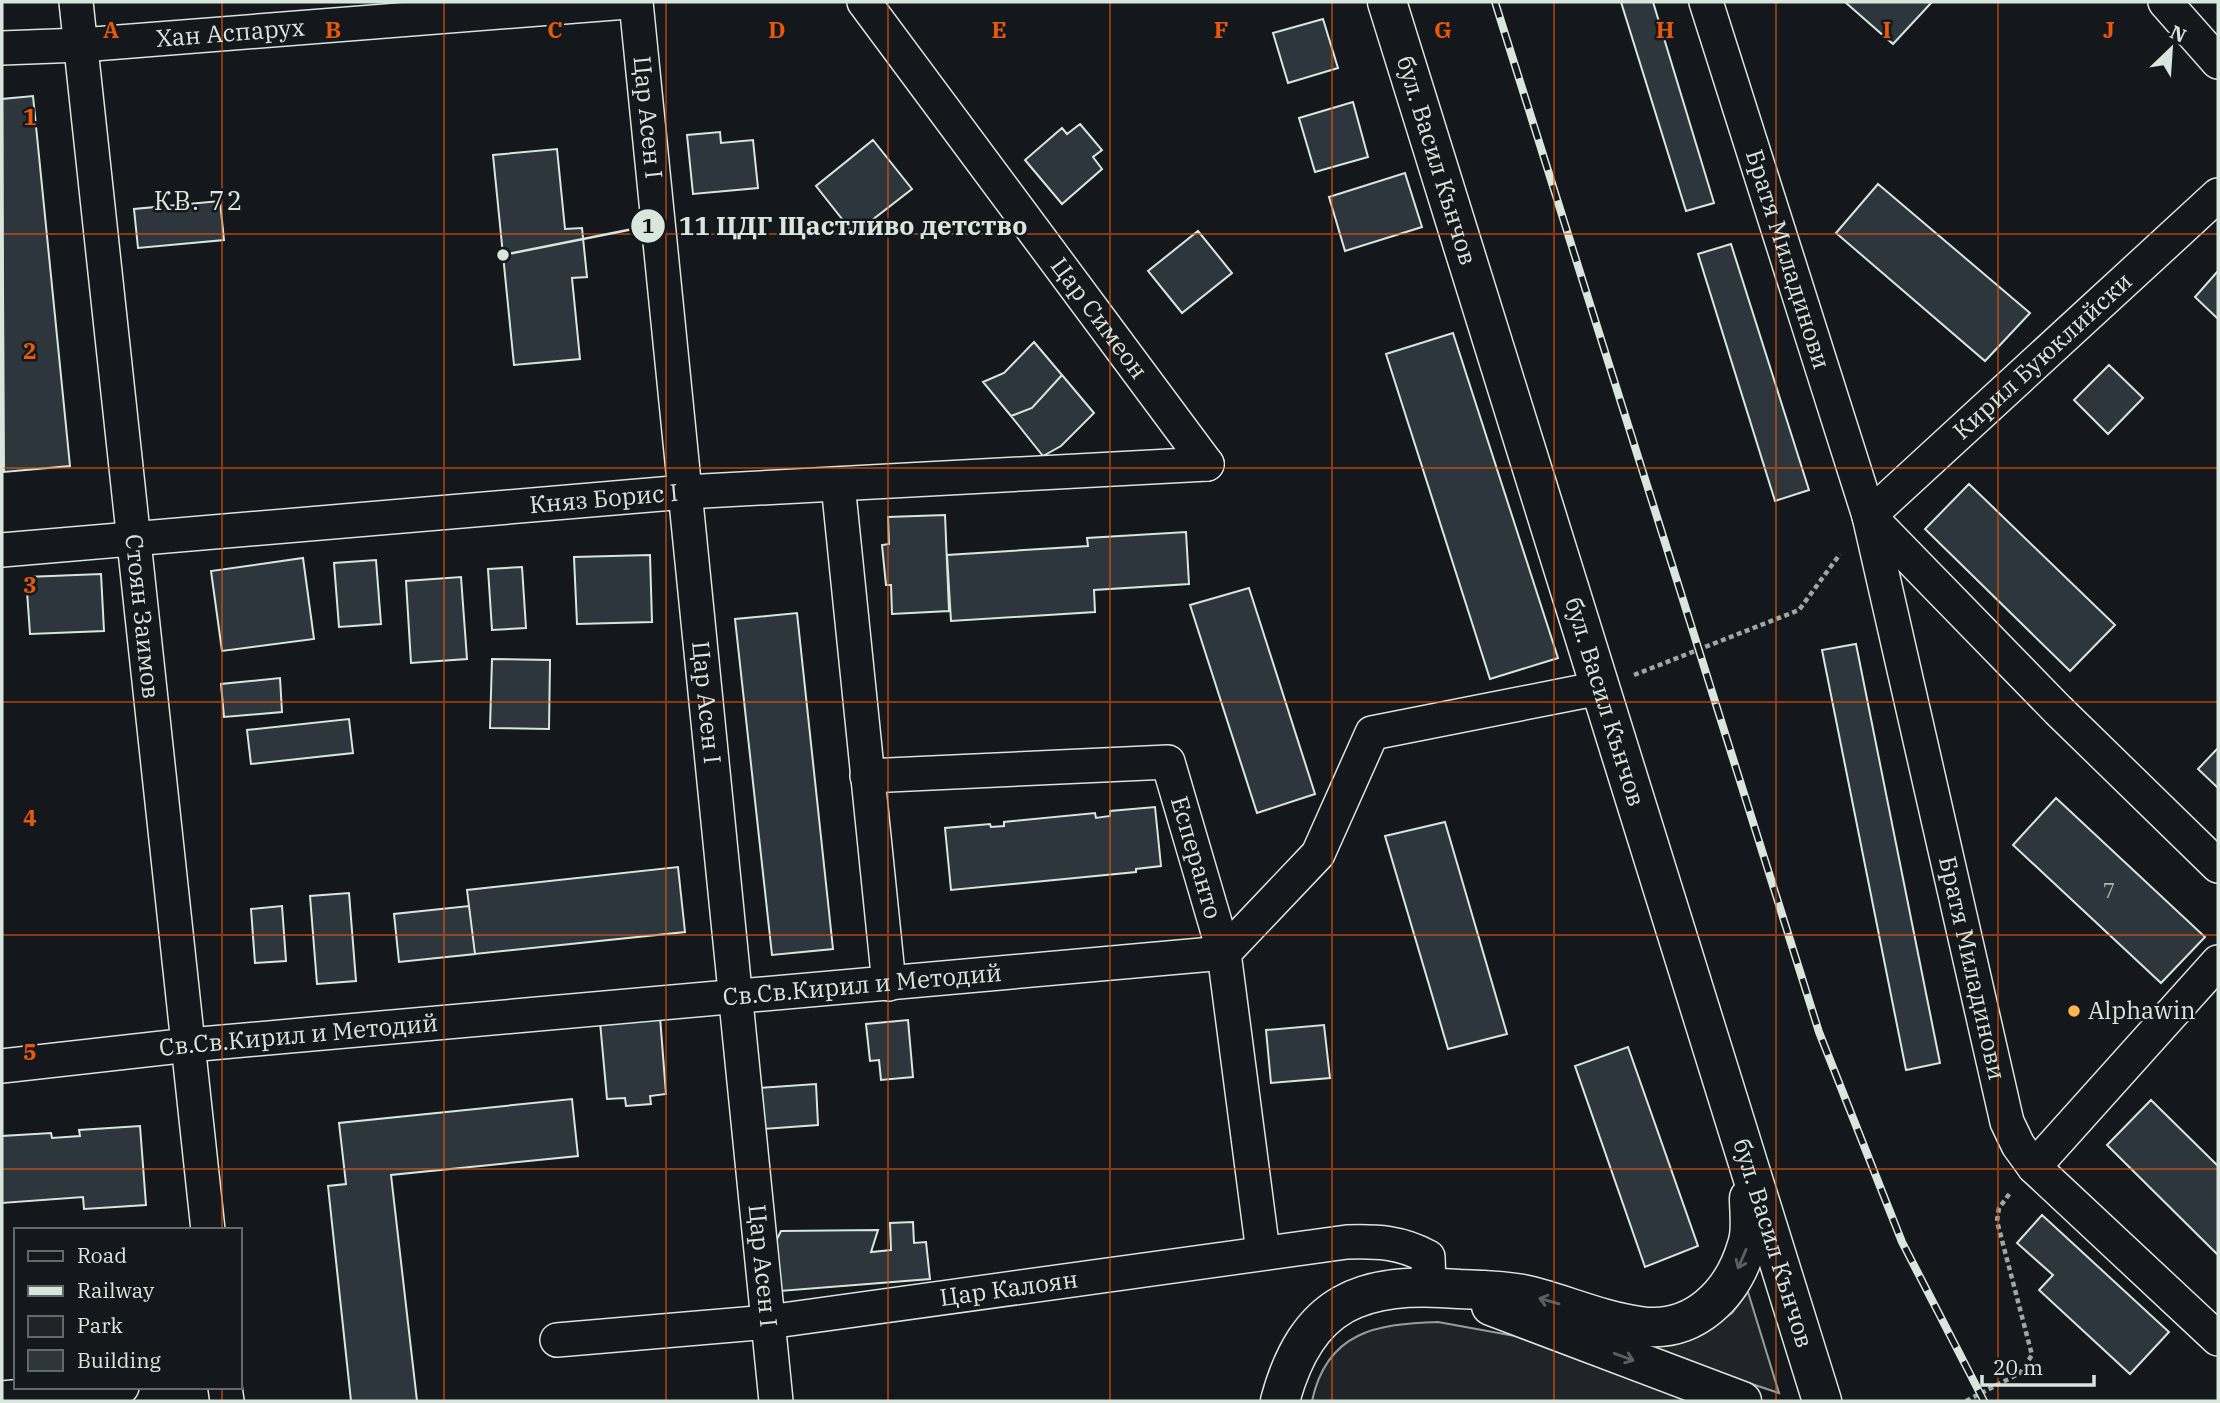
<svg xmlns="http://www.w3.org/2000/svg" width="2220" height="1403" font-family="'IBM Plex Serif',serif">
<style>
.green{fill:#202428;stroke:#939e99;stroke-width:2}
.building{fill:#2c363c;stroke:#d8e6dc;stroke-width:2}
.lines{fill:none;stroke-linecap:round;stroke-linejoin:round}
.street-casing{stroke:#d8e6dc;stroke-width:36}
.primary-casing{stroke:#d8e6dc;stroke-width:41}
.path{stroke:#9da8a2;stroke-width:4.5;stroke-dasharray:5 3.5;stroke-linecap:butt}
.street{stroke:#14181c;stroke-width:33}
.primary{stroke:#14181c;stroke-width:38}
.rail-casing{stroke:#d8e6dc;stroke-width:8}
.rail{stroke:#14181c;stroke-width:5;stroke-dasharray:16;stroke-linecap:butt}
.oneway{stroke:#59605f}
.grid{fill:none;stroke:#e8590c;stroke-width:2;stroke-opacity:0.55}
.poi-dot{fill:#ffb74d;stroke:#14181c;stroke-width:2.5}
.labels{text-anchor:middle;stroke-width:5;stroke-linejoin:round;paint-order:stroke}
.number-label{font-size:21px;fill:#adbab4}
.street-label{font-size:24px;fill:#d8e6dc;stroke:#14181c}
.poi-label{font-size:24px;fill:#d8e6dc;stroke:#14181c;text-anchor:start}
.neighbourhood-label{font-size:26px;letter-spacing:2px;fill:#d8e6dc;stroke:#14181c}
.grid-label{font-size:23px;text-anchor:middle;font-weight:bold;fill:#e8590c;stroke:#14181c;stroke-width:5;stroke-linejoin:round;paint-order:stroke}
.leader{fill:none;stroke:#d8e6dc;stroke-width:2.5}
.callout-dot{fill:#d8e6dc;stroke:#14181c;stroke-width:2.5}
.mark-label{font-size:21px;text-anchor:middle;font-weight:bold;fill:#111}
.callout-label{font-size:26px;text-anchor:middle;font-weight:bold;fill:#d8e6dc;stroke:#14181c;stroke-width:5;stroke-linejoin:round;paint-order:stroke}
</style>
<rect width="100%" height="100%" fill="#14181c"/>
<path class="green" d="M1748 1292 1779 1393 1529 1310 1712 1327 1732 1313Z
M1438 1322 1515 1336 1690 1401H1312C1327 1331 1377 1324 1438 1322Z"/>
<path class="building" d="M1621 2H1653L1714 203 1686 211Z
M1845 2H1932L1893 44Z
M1323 19 1338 68 1288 83 1273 33Z
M33 96 70 466 4 472 2 99Z
M1353 102 1368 157 1315 172 1299 118Z
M1080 124 1102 150 1093 157 1102 169 1062 204 1025 160 1062 128 1067 134Z
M720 132 721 143 753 140 758 188 693 194 687 135Z
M873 140 912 189 854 234 816 186Z
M557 149 565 229 582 228 587 277 572 278 580 359 514 365 493 155Z
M1405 173 1422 227 1345 251 1329 197Z
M1878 184 2030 313 1985 361 1836 233Z
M220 201 224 240 138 248 134 209Z
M1198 231 1232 273 1182 313 1148 271Z
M1731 244 1809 490 1775 501 1698 254Z
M2218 271V319L2195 297Z
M1453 333 1558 658 1490 679 1386 354Z
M1034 342 1062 375 1032 408 1011 416 983 382 1004 373Z
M2109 365 2143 398 2108 434 2074 400Z
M1062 375 1094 413 1061 446 1043 456 1011 416 1032 408Z
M1969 484 2115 625 2070 671 1925 529Z
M945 515 949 611 892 614 891 585H886L882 545 889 544 888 517Z
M1186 532 1189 584 1094 590 1095 612 951 621 947 555 1088 546 1087 538Z
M650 555 652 622 577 624 574 557Z
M303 558 314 639 222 651 211 571Z
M376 560 381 624 339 627 334 563Z
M522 567 526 628 492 630 488 569Z
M101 574 104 631 30 634 26 577Z
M461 577 467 659 411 663 406 581Z
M1249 588 1315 794 1257 813 1190 605Z
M797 613 833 949 772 955 735 619Z
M1856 644 1940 1063 1906 1070 1822 650Z
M492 659 550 660 549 729 490 728Z
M280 678 282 712 224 717 221 684Z
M349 719 353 753 251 764 247 730Z
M2218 748V788L2198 769Z
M2056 798 2205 937 2161 983 2013 845Z
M1155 807 1161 866 1136 869V872L951 890 945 828 990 824 991 827 1004 826V822L1095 813 1096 818 1110 816V811Z
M1445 822 1507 1034 1448 1049 1385 836Z
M678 867 685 932 475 954 467 890Z
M349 893 356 981 317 984 310 896Z
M282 906 286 961 255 963 251 909Z
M469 906 475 954 399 962 394 914Z
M660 1017 666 1094 650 1096 651 1104 626 1106 625 1098 607 1099 600 1022Z
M908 1020 913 1077 881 1080 879 1060 870 1061 866 1024Z
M1324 1025 1330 1078 1271 1083 1266 1030Z
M1628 1047 1698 1246 1645 1267 1575 1066Z
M816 1084 818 1125 763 1129 760 1088Z
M572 1099 578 1156 391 1175 417 1401H351L328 1186 346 1184 339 1123Z
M2151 1100 2218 1166V1255L2107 1145Z
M140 1126 146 1205 84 1209 83 1197 2 1203V1136L51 1133 52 1138 80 1136 79 1130Z
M2042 1215 2169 1332 2130 1374 2039 1290 2053 1275 2017 1243Z
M913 1222 914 1243 926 1242 930 1279 780 1291 776 1241 781 1231 878 1230 871 1252 891 1250 890 1223Z"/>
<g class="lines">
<g class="street-casing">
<g id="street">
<path id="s1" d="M76 2 208 1230"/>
<path id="s2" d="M636 2 776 1401"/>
<path id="s3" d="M864 2 1207 464"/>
<path id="s4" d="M1706 2 1869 516 2007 1122 2018 1145 2034 1167 2218 1339"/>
<path d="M2165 2 2218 62"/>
<path id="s5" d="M2 48 81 45 627 2"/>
<path d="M838 484 889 984"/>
<path d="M1869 516 2058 710 2218 866"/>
<path id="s6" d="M1869 516 2218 195"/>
<path id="s7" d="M2 550 685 492 1207 464"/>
<path id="s8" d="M867 776 1168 762 1224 953 1263 1252"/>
<path id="s9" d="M2 1066 189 1045 1224 953 1318 854 1372 733 1600 688"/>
<path d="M2034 1167 2218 962"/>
<path id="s10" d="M557 1340 768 1322 1347 1242C1377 1241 1401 1242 1428 1257L1429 1285"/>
<path d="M225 1387 227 1401"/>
<path d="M2 1398 122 1387"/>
</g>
</g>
<g class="primary-casing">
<g id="primary">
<path id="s11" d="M1387 2 1822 1401"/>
<path d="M1491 1306 1742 1401"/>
<path d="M1280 1401C1307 1301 1362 1281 1459 1289 1481 1290 1506 1290 1527 1295 1565 1304 1601 1321 1640 1326 1694 1334 1733 1294 1747 1245 1752 1231 1749 1212 1749 1198"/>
</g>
</g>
<path class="path" d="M1634 675 1799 610 1840 554
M1966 1401 2020 1373 2032 1355 1997 1221 1999 1208 2010 1193"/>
<use href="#street" class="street"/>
<use href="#primary" class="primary"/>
<g class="rail-casing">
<path id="rail" d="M1495 2 1819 1032 1902 1242 1984 1401"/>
</g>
<use href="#rail" class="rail"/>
</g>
<defs><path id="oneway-shaft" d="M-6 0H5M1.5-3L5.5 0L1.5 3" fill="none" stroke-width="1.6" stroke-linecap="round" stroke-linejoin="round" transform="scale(1.75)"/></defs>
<g class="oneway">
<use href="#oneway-shaft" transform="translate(1742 1259) rotate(113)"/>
<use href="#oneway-shaft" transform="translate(1549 1301) rotate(-164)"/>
<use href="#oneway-shaft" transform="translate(1624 1357) rotate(20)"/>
</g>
<path class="grid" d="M222 2V1230M444 2V1401M666 2V1401M888 2V1401M1110 2V1401M1332 2V1401M1554 2V1401M1776 2V1401M1998 2V1401M2 234H2218M2 468H2218M2 702H2218M2 935H2218M2 1169H2218M222 1387V1401"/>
<circle class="poi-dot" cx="2074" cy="1011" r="7"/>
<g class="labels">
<g class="number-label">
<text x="2109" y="898">7</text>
</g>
<g class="street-label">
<text dy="8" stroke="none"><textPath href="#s5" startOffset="229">Хан Аспарух</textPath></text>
<text dy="8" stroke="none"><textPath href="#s2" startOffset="116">Цар Асен I</textPath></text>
<text dy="8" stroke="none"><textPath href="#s11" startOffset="166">бул. Васил Кънчов</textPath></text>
<text dy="8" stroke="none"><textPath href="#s4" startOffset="270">Братя Миладинови</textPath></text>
<text dy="8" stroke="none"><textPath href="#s3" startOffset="394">Цар Симеон</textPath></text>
<text dy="8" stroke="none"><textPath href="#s6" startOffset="236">Кирил Буюклийски</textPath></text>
<text dy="8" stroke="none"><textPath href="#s7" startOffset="604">Княз Борис I</textPath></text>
<text dy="8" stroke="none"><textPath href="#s1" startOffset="618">Стоян Заимов</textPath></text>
<text dy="8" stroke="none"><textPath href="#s11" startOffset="733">бул. Васил Кънчов</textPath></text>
<text dy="8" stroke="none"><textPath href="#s2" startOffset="704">Цар Асен I</textPath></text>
<text dy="8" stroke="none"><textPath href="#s8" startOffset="401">Есперанто</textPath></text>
<text dy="8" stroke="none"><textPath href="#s4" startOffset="1003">Братя Миладинови</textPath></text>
<text dy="8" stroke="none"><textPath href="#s9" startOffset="864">Св.Св.Кирил и Методий</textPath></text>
<text dy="8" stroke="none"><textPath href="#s9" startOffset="298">Св.Св.Кирил и Методий</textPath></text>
<text dy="8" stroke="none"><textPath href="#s11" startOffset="1300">бул. Васил Кънчов</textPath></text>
<text dy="8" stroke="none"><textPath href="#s2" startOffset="1270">Цар Асен I</textPath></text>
<text dy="8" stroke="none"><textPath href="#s10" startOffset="455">Цар Калоян</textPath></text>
</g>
<g class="poi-label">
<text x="2088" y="1019">Alphawin</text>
</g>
<g class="neighbourhood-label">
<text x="199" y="210">КВ. 72</text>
</g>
</g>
<g class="grid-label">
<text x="111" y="38">A</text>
<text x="333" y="38">B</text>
<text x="555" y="38">C</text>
<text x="777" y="38">D</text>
<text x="999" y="38">E</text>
<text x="1221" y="38">F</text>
<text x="1443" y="38">G</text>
<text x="1665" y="38">H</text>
<text x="1887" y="38">I</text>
<text x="2109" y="38">J</text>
<text x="30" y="125">1</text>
<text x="30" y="359">2</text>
<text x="30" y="593">3</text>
<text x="30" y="826">4</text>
<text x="30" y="1060">5</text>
</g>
<path class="leader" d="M503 255L648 226"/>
<g class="callout-dot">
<circle cx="503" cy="255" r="7"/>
<circle cx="648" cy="226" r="18"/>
</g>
<g class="mark-label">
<text x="648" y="233">1</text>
</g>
<g class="callout-label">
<text x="853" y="235">11 ЦДГ Щастливо детство</text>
</g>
<rect width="2220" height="1403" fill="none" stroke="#d8e6dc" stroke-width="7"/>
<rect x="14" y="1228" width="228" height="161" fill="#14181c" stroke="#626a69" stroke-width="2"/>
<rect x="28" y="1251" width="35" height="10" fill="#14181c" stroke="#626a69" stroke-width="2"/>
<text x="77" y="1263" font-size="21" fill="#d8e6dc">Road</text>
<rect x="28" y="1286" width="35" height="10" fill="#d8e6dc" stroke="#626a69" stroke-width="2"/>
<text x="77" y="1298" font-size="21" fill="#d8e6dc">Railway</text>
<rect x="28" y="1316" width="35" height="21" fill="#202428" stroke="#626a69" stroke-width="2"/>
<text x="77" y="1333" font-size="21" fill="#d8e6dc">Park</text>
<rect x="28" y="1350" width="35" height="21" fill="#2c363c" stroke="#626a69" stroke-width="2"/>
<text x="77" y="1368" font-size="21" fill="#d8e6dc">Building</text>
<g transform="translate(2171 49) rotate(25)" stroke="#14181c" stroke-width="5" paint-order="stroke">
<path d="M0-5L12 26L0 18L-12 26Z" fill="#d8e6dc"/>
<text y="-10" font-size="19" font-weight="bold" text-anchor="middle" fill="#d8e6dc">N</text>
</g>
<path d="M1982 1375v10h112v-10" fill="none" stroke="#d8e6dc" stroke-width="3.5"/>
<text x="1993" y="1375" font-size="21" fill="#d8e6dc" stroke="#14181c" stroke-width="5" paint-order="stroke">20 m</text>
</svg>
